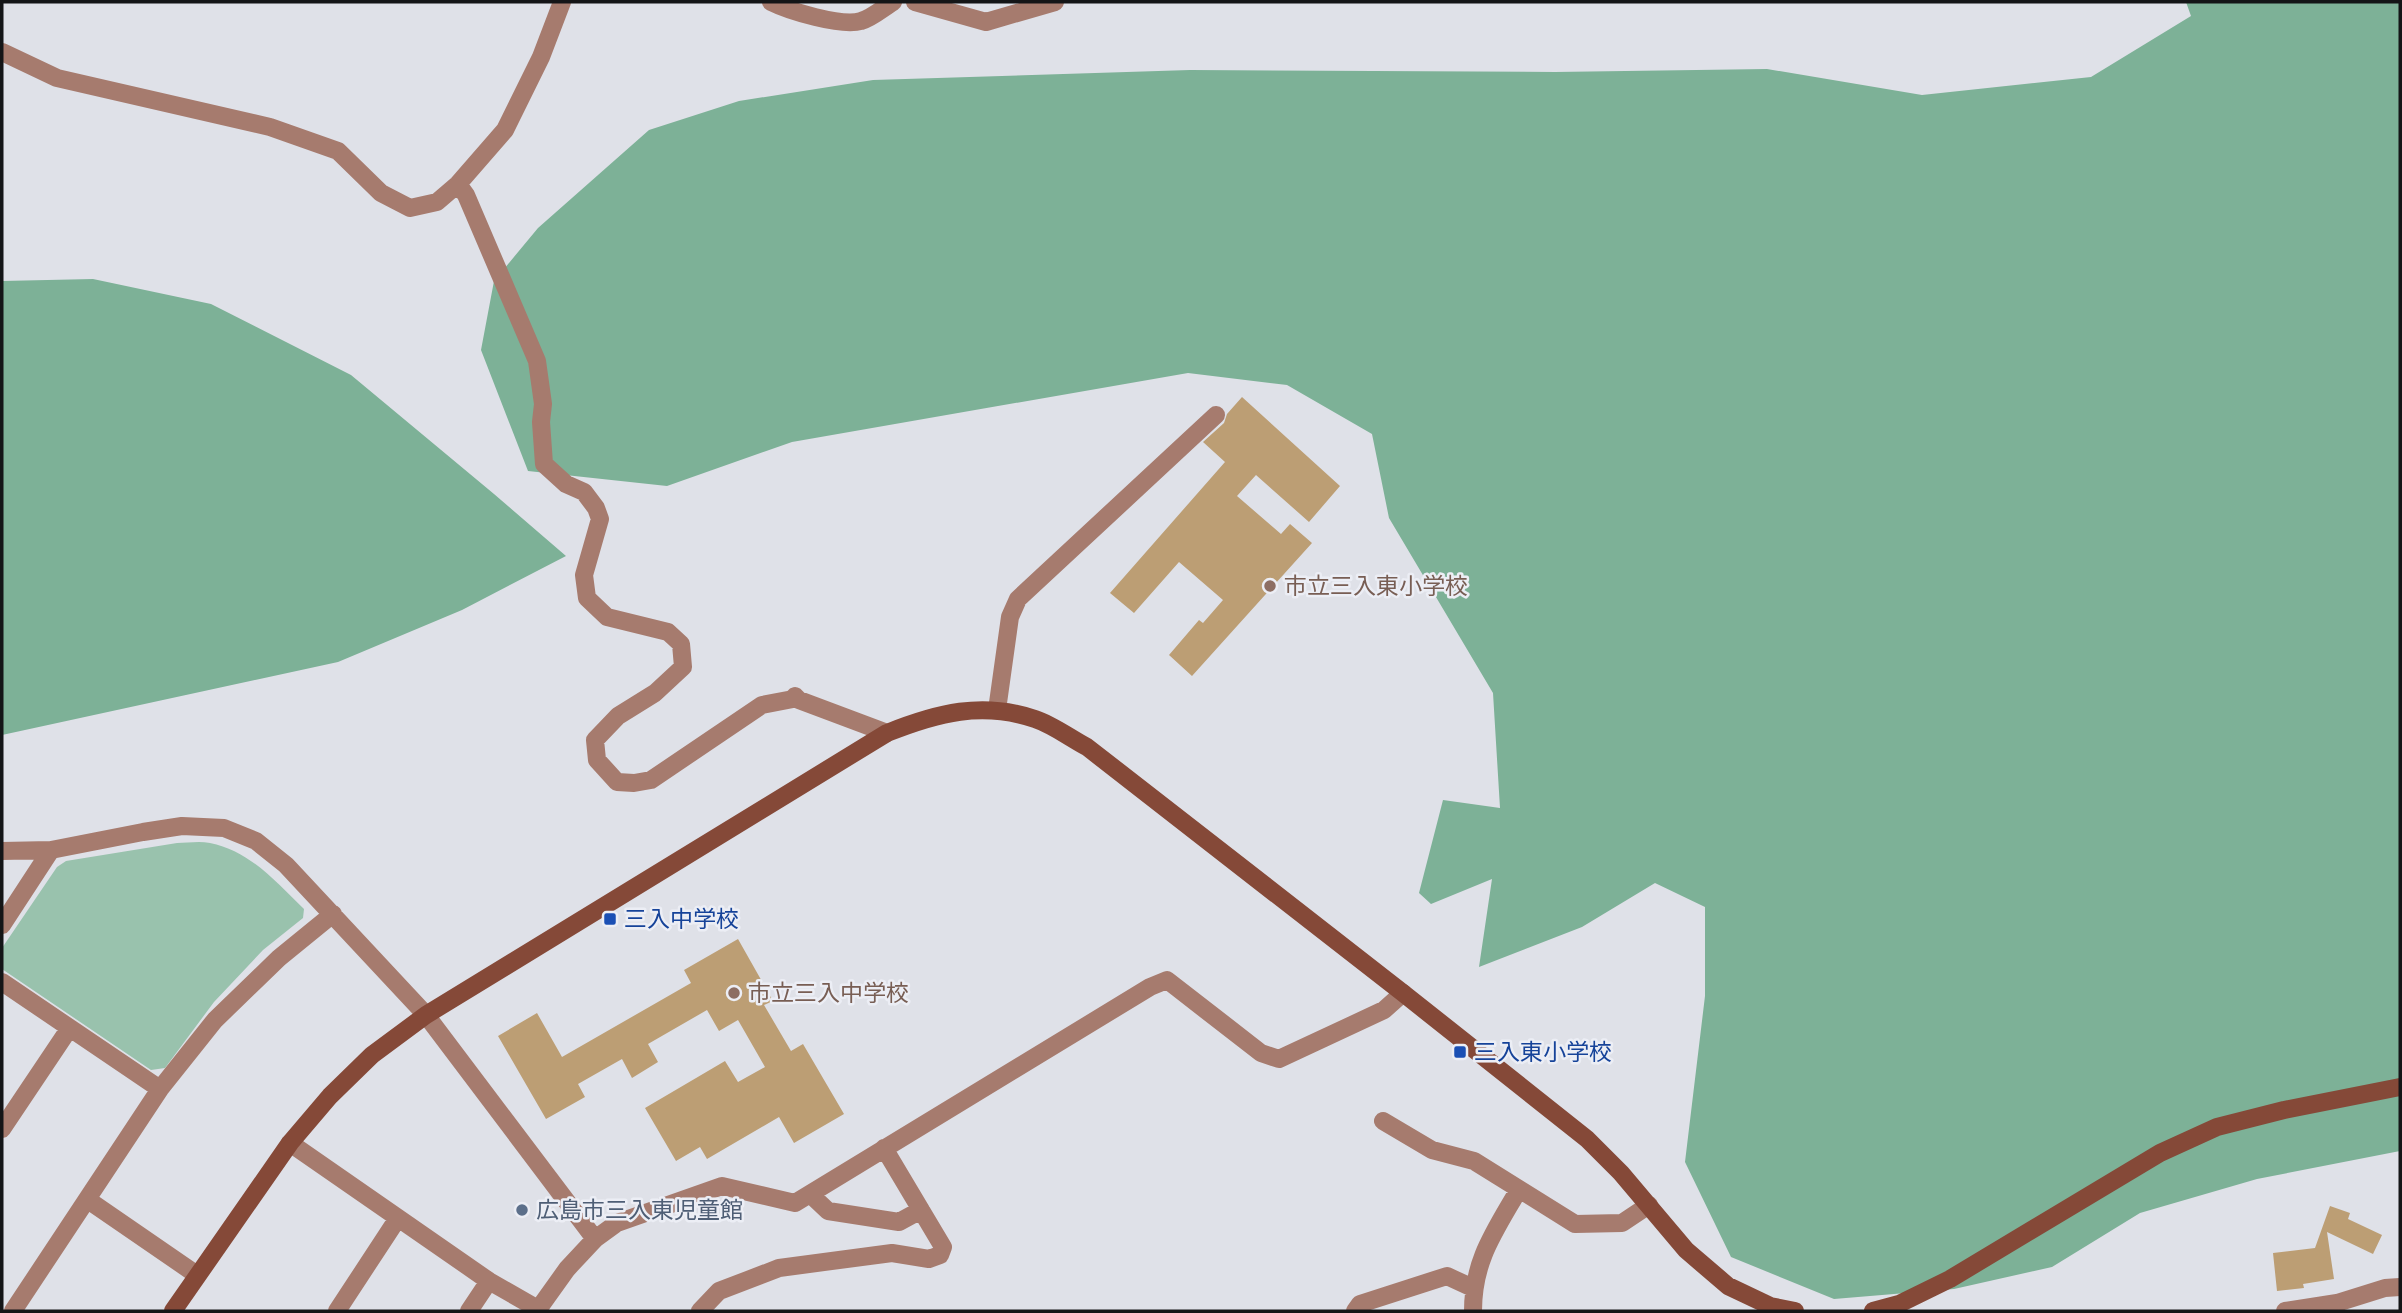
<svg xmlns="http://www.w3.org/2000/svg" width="2402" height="1313" font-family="'PT Sans','Noto Sans JP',sans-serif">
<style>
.green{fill:#99c2ad}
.forest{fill:#7db197}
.building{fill:#bc9e74}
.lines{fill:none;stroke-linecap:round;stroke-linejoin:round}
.street{stroke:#a67b6e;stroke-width:18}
.secondary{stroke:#854938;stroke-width:18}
.education-dot{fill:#8d6e63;stroke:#eceef5;stroke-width:2.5}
.transit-dot{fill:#1a4fb4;stroke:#eceef5;stroke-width:2.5}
.service-dot{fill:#5c6f8a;stroke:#eceef5;stroke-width:2.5}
.labels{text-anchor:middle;stroke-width:5;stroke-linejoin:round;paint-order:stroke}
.education-label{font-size:23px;fill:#785e54;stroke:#eceef5;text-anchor:start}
.transit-label{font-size:23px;fill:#164399;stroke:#eceef5;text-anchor:start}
.service-label{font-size:23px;fill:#4e5e75;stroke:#eceef5;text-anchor:start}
</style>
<rect width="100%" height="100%" fill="#dfe1e8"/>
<path class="green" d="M177 843C187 843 199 841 210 843 250 851 276 882 304 909L303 918 263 950 214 1002 165 1068 151 1070 2 969V948L57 867 66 861Z"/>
<path class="forest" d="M2186 2H2400V1151L2257 1179 2140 1213 2052 1267 1954 1289 1834 1299 1731 1257 1685 1162 1705 996V907L1655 883 1582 927 1479 967 1492 879 1431 904 1419 893 1443 800 1500 808 1493 693 1389 518 1372 434 1287 385 1188 373 792 442 667 486 528 471 481 350 494 281 538 228 649 130 739 101 873 80 1190 70 1555 72 1767 69 1922 95 2091 77 2191 16Z
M93 279 211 304 351 375 494 494 566 556 462 610 338 662 2 735V281Z"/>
<path class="building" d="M1242 397 1340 486 1309 522 1256 475 1237 496 1281 534 1290 524 1312 543 1192 676 1169 655 1199 620 1203 623 1223 600 1179 562 1134 613 1110 593 1225 462 1203 442 1224 423 1227 414Z
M738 939 773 1001 764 1005 791 1051 803 1044 844 1114 794 1143 779 1117 707 1159 700 1147 676 1161 645 1108 725 1061 738 1082 765 1067 738 1020 719 1031 707 1010 648 1044 658 1062 632 1078 622 1059 578 1084 585 1097 546 1119 498 1036 537 1013 562 1057 691 983 684 970Z
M2330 1206 2350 1213 2348 1219 2382 1235 2373 1254 2327 1232 2334 1279 2303 1284 2304 1288 2277 1291 2273 1253 2315 1248Z"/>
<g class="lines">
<path class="street" d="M771 2C789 11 842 27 861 21 872 18 883 8 893 2
M915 2 986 22 1055 2
M2 52 57 78 270 127 338 151 381 193 410 208 437 202 458 184 505 130 541 57 562 2
M458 184 466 195 537 361 543 404 541 422 544 464 566 484 584 492 596 508 600 519 584 575 587 598 607 617 668 632 681 644 683 667 655 693 618 716 595 740 597 760 617 782 634 783 651 780 762 705 793 699 795 696 799 700 887 733
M997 710 1010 617 1018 599 1216 415
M2 851 51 850 143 832 182 826 224 828 256 841 286 865 426 1015 595 1239
M2 925 51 850
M2 982 160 1089
M1383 1121 1432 1150 1474 1161 1575 1224 1622 1223 1649 1205
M2 1129 69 1029
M290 1143 489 1281 538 1309
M810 1194 828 1211 899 1222 921 1210
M88 1200 197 1275
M13 1311 160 1089 215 1020 279 958 333 914
M337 1311 398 1218
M469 1311 489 1281
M537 1311 567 1269 595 1239 617 1223 722 1186 795 1203 1150 987 1167 980 1261 1053 1279 1059 1384 1010 1403 993
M700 1311 719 1291 779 1268 892 1253 929 1259 940 1255 943 1247 884 1148
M1355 1311 1360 1304 1447 1276 1473 1288
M1473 1311C1473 1260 1495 1231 1519 1189
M2285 1311 2337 1303 2385 1288 2400 1287"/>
<path class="secondary" d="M173 1311 290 1143 330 1096 372 1055 426 1015 887 733C937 713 982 701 1035 719 1053 725 1070 738 1087 747L1403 993 1587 1139 1621 1173 1686 1250 1728 1286 1770 1306 1795 1311
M1873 1311 1899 1304 1950 1279 2160 1153 2217 1127 2284 1110 2400 1087"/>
</g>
<g class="education-dot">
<circle cx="1270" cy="586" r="7"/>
<circle cx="734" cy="993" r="7"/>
</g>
<g class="transit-dot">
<rect x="603" y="912" width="14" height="14" rx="3.5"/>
<rect x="1453" y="1045" width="14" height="14" rx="3.5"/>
</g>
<circle class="service-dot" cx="522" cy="1210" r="7"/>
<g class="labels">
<g class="education-label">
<text x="1284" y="594">市立三入東小学校</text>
<text x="748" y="1001">市立三入中学校</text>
</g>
<g class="transit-label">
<text x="624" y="927">三入中学校</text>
<text x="1474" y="1060">三入東小学校</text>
</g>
<g class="service-label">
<text x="536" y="1218">広島市三入東児童館</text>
</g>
</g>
<rect width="2402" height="1313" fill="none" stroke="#141517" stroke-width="7"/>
</svg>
